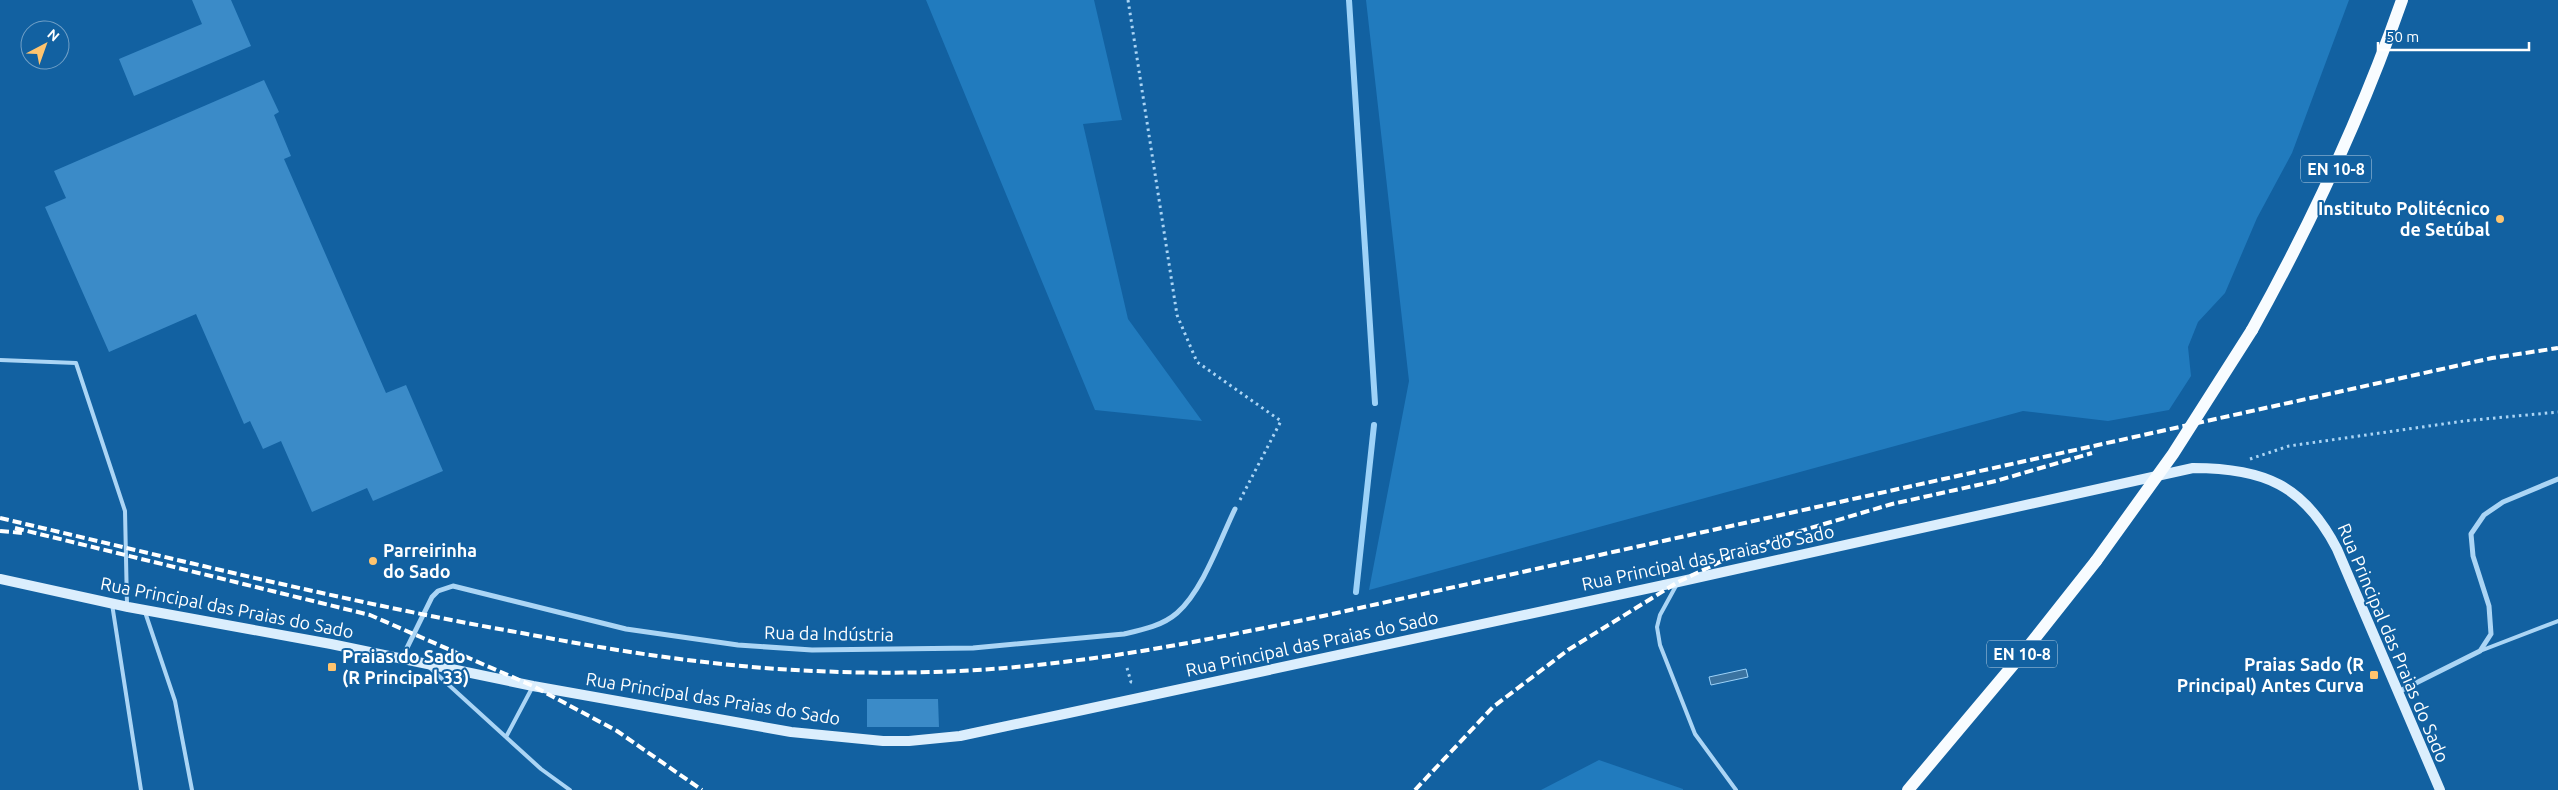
<svg xmlns="http://www.w3.org/2000/svg" width="2558" height="790" font-family="Ubuntu,sans-serif">
<style>
.green{fill:#217bbe}
.water{fill:#3b73a0;stroke:#9dd2f8}
.lines{fill:none;stroke-linecap:round;stroke-linejoin:round}
.stream{stroke:#9dd2f8;stroke-width:6}
.building{fill:#3b8bc8}
.path{stroke:#abd5f5;stroke-width:3;stroke-dasharray:2.5 4;stroke-linecap:butt}
.lane{stroke:#abd5f5;stroke-width:4}
.street{stroke:#abd5f5;stroke-width:5}
.secondary{stroke:#dbeefd;stroke-width:10}
.primary{stroke:#f8fcff;stroke-width:12}
.rail{stroke:#fff;stroke-width:4;stroke-dasharray:9 4;stroke-linecap:butt}
.primary-bridge{stroke:#f8fcff;stroke-width:12}
.poi-dot{fill:#ffc46e;stroke:#1261a1;stroke-width:2}
.labels{text-anchor:middle;stroke-width:4;stroke-linejoin:round;paint-order:stroke}
.shield{fill:#1261a1;stroke:#b8d0e3;stroke-width:1}
.shield-label{font-size:16px;font-weight:bold;fill:#fff}
.poi-label{font-size:18px;font-weight:bold;fill:#fff;stroke:#1261a1;text-anchor:end}
.street-label{font-size:18px;fill:#fff;stroke:#1261a1}
</style>
<rect width="100%" height="100%" fill="#1261a1"/>
<path class="green" d="M926 0H1094L1122 120 1083 124 1128 319 1202 421 1095 410Z
M1366 0H2349L2292 153 2257 218 2225 293 2198 322 2188 347 2191 376 2169 410 2108 421 2023 411 1369 590 1409 381Z
M1599 760 1683 789V790H1541Z"/>
<path class="water" d="M1746 669 1748 677 1711 685 1709 677Z"/>
<g class="lines">
<path class="stream" d="M1349 0 1375 403
M1356 592 1374 425"/>
</g>
<path class="building" d="M192 0H231L251 46 134 96 119 59 202 24Z
M264 80 279 112 274 115 291 156 284 159 386 393 406 385 443 471 373 501 367 488 312 512 281 441 263 449 250 421 244 424 196 314 109 352 45 207 66 198 54 171Z
M867 699H938L939 727H867Z"/>
<g class="lines">
<path class="path" d="M1128 0 1177 315 1197 362 1281 421 1240 500
M2250 459 2289 446 2464 421 2558 412
M1127 668 1131 682H1133"/>
<path class="lane" d="M0 360 76 363 125 511 127 605
M1677 584 1660 615 1657 627 1660 645 1695 734 1736 790
M112 604 141 790
M145 612 175 701 192 790
M2480 651 2558 621
M429 667 541 769 570 790
M506 737 532 688"/>
<path class="street" d="M402 658 432 597 438 591 453 586 626 629 738 645 812 650 973 648 1124 634C1142 630 1162 626 1177 613 1203 590 1220 540 1235 509
M2398 692 2480 651 2491 634 2489 606 2473 556 2471 534 2484 515 2503 502 2558 479"/>
<path class="secondary" d="M0 579 128 607 331 644 533 686 791 732 883 741H909L960 736 1064 714 1678 582 2193 468C2264 468 2304 485 2337 549L2440 790"/>
<path class="primary" d="M2252 330C2312 222 2361 117 2402 0
M1908 790 2024 652 2096 561"/>
<path class="rail" d="M0 518C175 559 350 603 527 634 622 652 718 667 815 671 899 675 987 672 1071 661 1156 651 1239 633 1323 616L2492 358 2558 348
M15 528 370 615 533 686 617 731 702 790
M0 531 23 533
M1415 790 1493 707 1568 650 1678 582 1726 559 1780 537 1892 504 1996 481 2092 453"/>
<path class="primary-bridge" d="M2096 561 2173 454 2252 330"/>
</g>
<g class="poi-dot">
<circle cx="2500" cy="219" r="5"/>
<circle cx="373" cy="561" r="5"/>
<rect x="327" y="662" width="10" height="10" rx="2.5"/>
<rect x="2369" y="670" width="10" height="10" rx="2.5"/>
</g>
<g class="labels">
<g class="shield">
<rect x="2301" y="155.5" width="70" height="27" rx="4"/>
<rect x="1987" y="640.5" width="70" height="27" rx="4"/>
</g>
<g class="shield-label">
<text x="2336" y="175">EN 10-8</text>
<text x="2022" y="660">EN 10-8</text>
</g>
<g class="poi-label">
<text x="2490" y="215">Instituto Politécnico<tspan x="2490" dy="21">de Setúbal</tspan></text>
<text x="383" y="557" text-anchor="start">Parreirinha<tspan x="383" dy="21">do Sado</tspan></text>
<text x="342" y="663" text-anchor="start">Praias do Sado<tspan x="342" dy="21">(R Principal 33)</tspan></text>
<text x="2364" y="671">Praias Sado (R<tspan x="2364" dy="21">Principal) Antes Curva</tspan></text>
</g>
<g class="street-label">
<text transform="translate(1708 558) rotate(-12)" y="6">Rua Principal das Praias do Sado</text>
<text transform="translate(227 608) rotate(11)" y="6">Rua Principal das Praias do Sado</text>
<text transform="translate(829 634) rotate(1)" y="6">Rua da Indústria</text>
<text transform="translate(2393 643) rotate(67)" y="6">Rua Principal das Praias do Sado</text>
<text transform="translate(1312 644) rotate(-12)" y="6">Rua Principal das Praias do Sado</text>
<text transform="translate(713 699) rotate(9)" y="6">Rua Principal das Praias do Sado</text>
</g>
</g>
<g transform="translate(45 45) rotate(41)"><circle r="24" fill="#1261a1" stroke="#71a0c7"/>
<path d="M0-4L9 19L0 12L-9 19Z" fill="#ffc46e"/>
<text y="-8" font-size="14" font-weight="bold" text-anchor="middle" fill="#ffffff">N</text>
</g>
<path d="M2378 42v8h151v-8" fill="none" stroke="#ffffff" stroke-width="2.5"/>
<text x="2386" y="42" font-size="15" fill="#ffffff" stroke="#1261a1" stroke-width="4" paint-order="stroke">50 m</text>
</svg>
